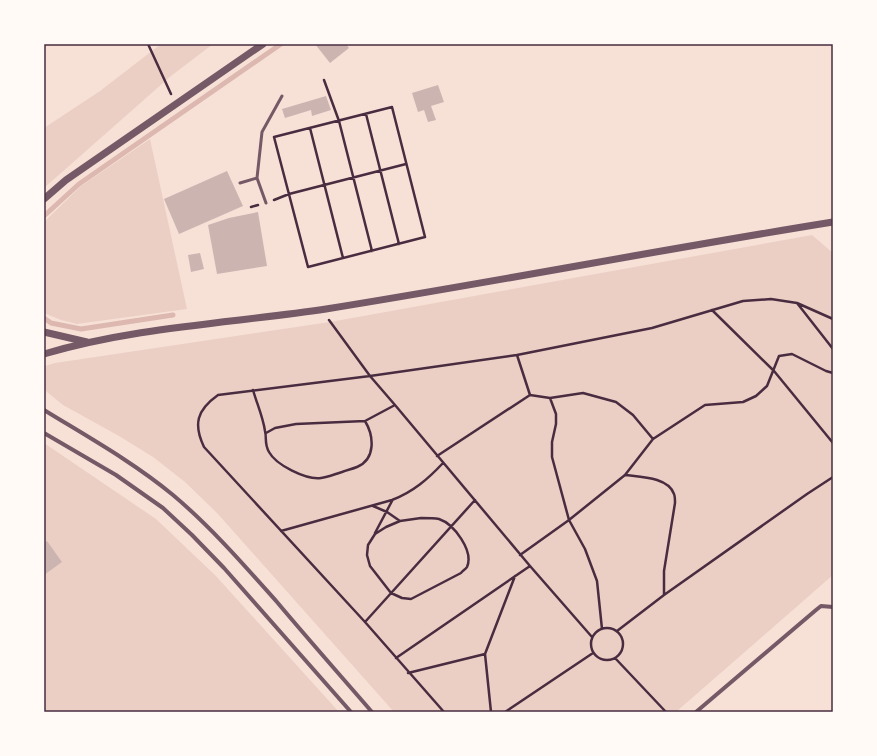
<svg xmlns="http://www.w3.org/2000/svg" width="877" height="756" font-family="'Playfair Display',serif">
<style>
.green{fill:#ebcfc5}
.lines{fill:none;stroke-linecap:round;stroke-linejoin:round}
.stream{stroke:#dcb8b0;stroke-width:5}
.building{fill:#ccb4b1}
.path{stroke:#4a2c40;stroke-width:2.5}
.service{stroke:#755966;stroke-width:3}
.minor{stroke:#755966;stroke-width:4}
.tertiary{stroke:#755966;stroke-width:7}
.neatline{fill:none;stroke:#4a2c40;stroke-width:1.5}
</style>
<rect width="100%" height="100%" fill="#f7e1d7"/>
<path class="green" d="M161 44H213L171 76 44 188V128L100 91Z
M150 139 187 309 77 324 61 320 44 313V222L81 186Z
M812 235 833 253V575L676 712H394L217 513 185 482 153 457 119 436 63 405 47 392 44 388V369L45 366 55 363 330 322Z
M44 443 156 519 215 575 339 712H44Z"/>
<g class="lines">
<path class="stream" d="M44 216 79 184 281 44
M44 318 51 323 81 329 173 315"/>
</g>
<path class="building" d="M315 44H346L349 48 330 63Z
M438 85 444 102 431 106 436 120 428 122 424 110 418 112 412 93Z
M326 96 331 110 312 116 311 110 285 118 282 109Z
M227 171 243 206 179 234 164 199Z
M258 212 267 266 217 274 208 225 229 218Z
M200 253 204 269 191 272 188 255Z
M47 541 62 562 44 575V543Z"/>
<g class="lines">
<path class="path" d="M148 44 171 94
M324 80 339 121 372 251
M392 107 425 237 308 267 274 137Z
M366 114 399 244
M310 128 343 258
M274 200 289 194 406 164
M251 207 258 205
M797 303 833 349
M712 310 774 371 833 443
M329 320 370 376 395 405 530 566 592 637
M517 355 530 395
M253 390C257 404 263 417 265 431 267 439 264 443 269 452 276 465 306 480 321 478 328 477 335 474 342 472 347 470 352 469 357 467 376 459 374 436 365 421
M550 398 556 414V424L552 442V457L569 520 585 549 597 581 602 629
M266 433 275 428 296 424 365 421 395 405
M437 456 530 395 550 398 583 393 616 402 633 415 653 439
M625 475C640 477 668 477 674 494 675 496 675 500 675 503L664 571V595
M373 506 387 512 400 521
M421 518C426 518 434 518 439 519 454 524 474 551 467 567 466 569 462 571 461 573L411 599 402 598 391 593 370 566 367 555 368 545 375 534 386 527 400 521Z
M281 531 392 500C413 492 428 479 443 463
M375 533 392 501
M520 555 569 520 625 475 653 439 705 405 743 402 756 396 767 386 779 356 792 354 826 371 833 373
M365 622 475 500
M591 644a16 16 0 1 1 32 0a16 16 0 1 1-32 0Z
M617 631 664 595 807 494 833 477
M396 658 530 566
M615 658 666 712
M408 673 485 654
M444 712 365 622 204 447C193 424 197 410 218 395L370 376 517 355 652 328 743 301 771 299 797 303 833 319
M491 712 485 654 515 576
M505 712 593 653"/>
<path class="service" d="M240 183 257 178
M266 203 257 178 262 132 282 96"/>
<path class="minor" d="M44 410C88 437 133 462 173 495 211 527 244 565 277 602 308 639 340 675 372 712
M44 433 116 475 163 508 192 535 224 568 351 712
M696 712 816 610 821 606 833 607"/>
<path class="tertiary" d="M44 199 66 180 263 44
M44 332 87 342
M44 354C135 327 232 323 326 309 495 282 664 249 833 222"/>
</g>
<rect width="877" height="756" fill="none" stroke="#fffaf5" stroke-width="90"/>
<rect x="45" y="45" width="787" height="666" class="neatline"/>
</svg>
